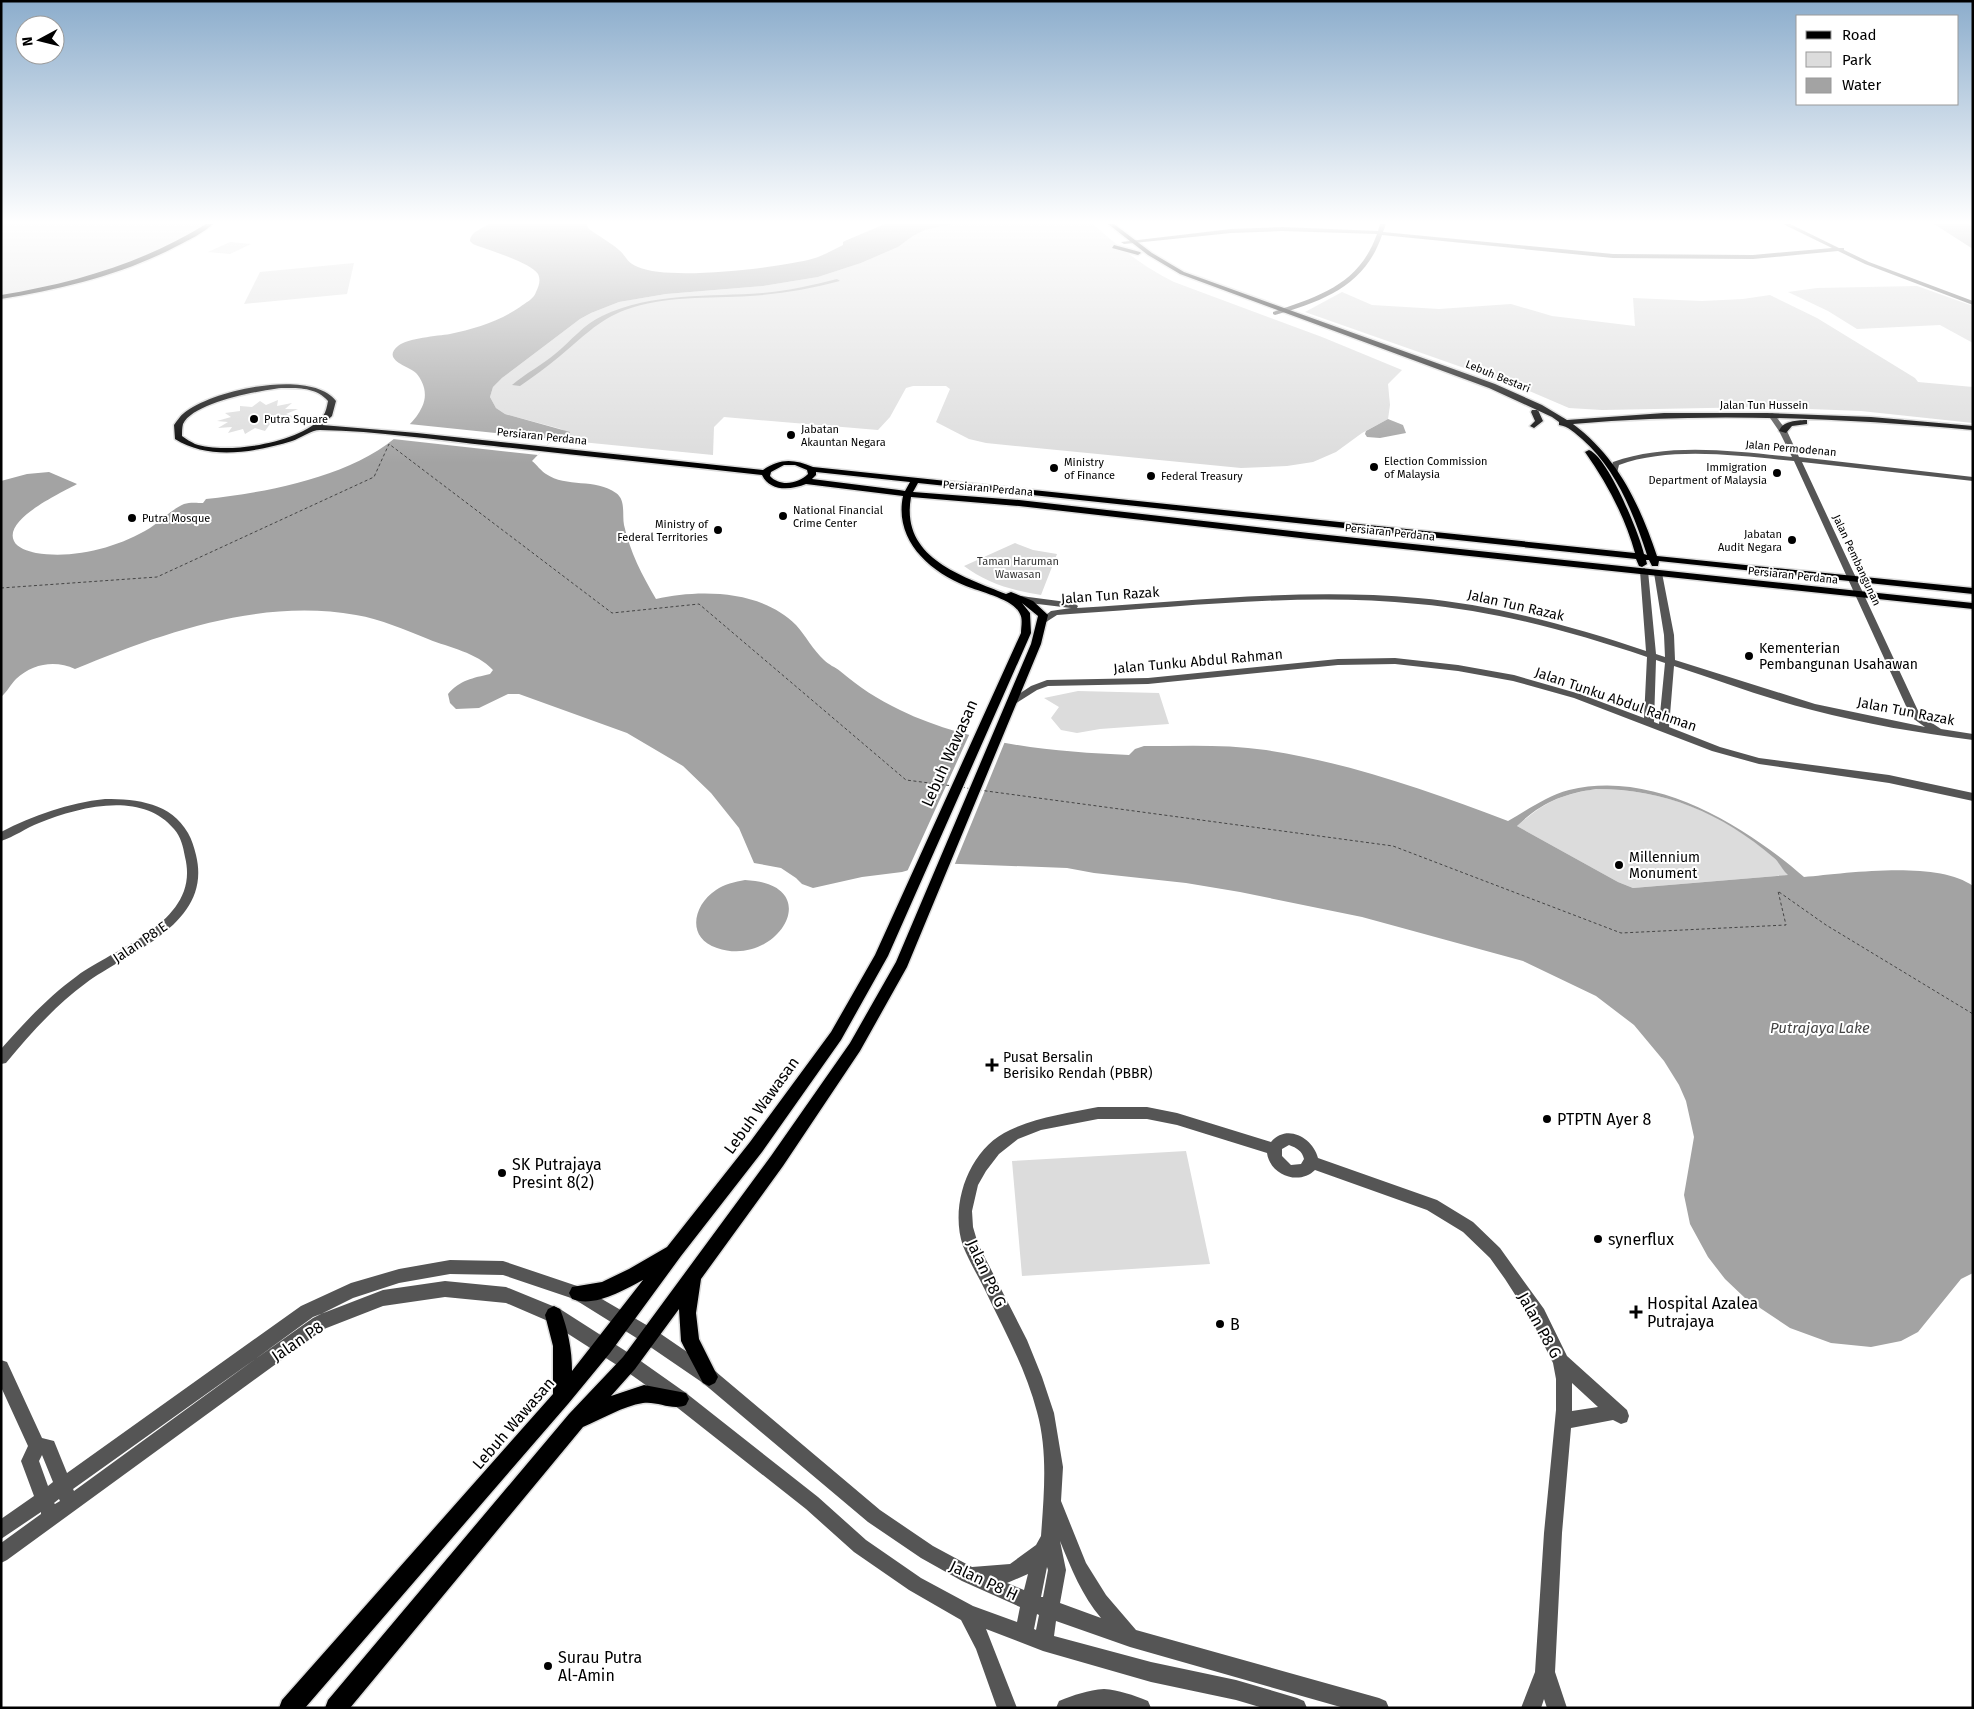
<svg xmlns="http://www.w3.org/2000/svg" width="1974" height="1709" font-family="'Fira Sans',sans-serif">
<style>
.green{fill:#dcdcdc}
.water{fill:#a3a3a3;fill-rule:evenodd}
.pier{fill:#fff}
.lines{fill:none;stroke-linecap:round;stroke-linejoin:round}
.ferry{stroke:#444;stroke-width:1;stroke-dasharray:3 2.5;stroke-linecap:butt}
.major-casing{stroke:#dbdbdb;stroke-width:3}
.minor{fill:#555;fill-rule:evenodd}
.major{fill:#000;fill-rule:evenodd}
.poi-dot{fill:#000;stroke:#fff;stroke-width:2}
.labels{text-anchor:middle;stroke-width:4;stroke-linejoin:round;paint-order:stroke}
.far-street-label{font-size:11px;fill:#000;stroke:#fff}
.far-poi-label{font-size:11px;fill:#000;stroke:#fff;text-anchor:start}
.far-park-label{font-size:11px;fill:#333;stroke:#fff}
.street-label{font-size:14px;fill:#000;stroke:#fff}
.poi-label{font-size:14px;fill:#000;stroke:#fff;text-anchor:start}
.water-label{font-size:15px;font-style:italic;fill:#444;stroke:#fff}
.near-street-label{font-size:16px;fill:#000;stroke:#fff}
.near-poi-label{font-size:16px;fill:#000;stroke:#fff;text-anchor:start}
</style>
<rect width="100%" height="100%" fill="#fff"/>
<path class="green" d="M1 224H203C146 267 71 283 1 295Z
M952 224H1093C1120 248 1142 266 1174 282L1322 337 1402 370 1388 384 1390 405 1388 419 1362 433 1336 452 1313 462 1287 466 1241 468 986 443 969 439 936 422 950 389 946 386H913L906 388 890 417 878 430 724 417 714 427 713 455 561 440 569 434 561 429 505 414 496 408 490 397 493 387 502 378 580 319 591 313 619 302 666 294 763 286 818 277 861 263 898 247 913 236 925 230Z
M230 242 251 244 230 254 208 252Z
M354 263 347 294 244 304 260 272Z
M1917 286 1973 306V343L1940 325 1857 329 1828 311 1788 292 1817 288Z
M1342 292 1372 305 1439 309 1511 304 1552 316 1635 326 1633 298 1702 301 1743 299 1770 295 1817 318 1915 378 1918 382 1973 387V423L1861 411 1760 407 1602 410 1569 408 1527 390 1305 312Z
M278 400 277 406 292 403 285 409H298L286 414 295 417 281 419 283 425 270 424 265 431 255 428 245 434 243 429 228 433 232 427 218 428 228 422 217 421 231 417 225 413 240 411V406L252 407 260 401 266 405Z
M1015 543 1033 550 1057 554 1041 595C1014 591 986 583 964 566Z
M1078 691 1159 693 1169 724 1100 729 1077 733 1061 730 1051 718 1059 707 1044 698Z
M1596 789C1664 789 1724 813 1774 858 1781 863 1783 870 1789 875L1633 888 1618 882 1517 826C1545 802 1559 795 1596 789Z
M1186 1151 1210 1264 1022 1276 1012 1161Z"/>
<path class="water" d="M489 224H587L588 228C598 236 610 242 619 250 627 257 626 262 638 267 669 281 773 268 808 260 821 257 831 251 843 245V242L847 240 885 224H952L925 230 913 236 898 247 861 263 818 277 763 286 666 294 619 302 591 313 580 319 502 378 493 387 490 397 496 408 505 414 570 432 569 434 555 437 532 461C537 465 541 471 546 474 566 488 596 478 616 493 626 500 622 514 624 525 630 552 642 575 656 599 700 589 762 590 796 625 806 636 813 650 824 660 829 665 835 667 840 671 859 687 877 699 900 710 970 744 1052 752 1129 755L1135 749 1144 746C1185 746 1226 744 1266 750 1350 763 1429 791 1508 821 1528 810 1546 796 1569 790 1653 769 1743 824 1804 877 1847 873 1938 860 1973 886V1273L1961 1279 1918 1332 1901 1341 1871 1347 1831 1343 1790 1328 1745 1298 1725 1279 1708 1257 1690 1224 1684 1195 1694 1137 1686 1101 1679 1085 1664 1061 1634 1025 1596 996 1523 961 1362 917 1240 892 1186 883 1094 873 1067 868 933 863 902 872 862 877 813 888 802 884 796 878 781 868 754 863 739 828 711 793 683 766 627 733 519 694H508L479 708 456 709 450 703 448 694C460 680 473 678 490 674L493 670C476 652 450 648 428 639 405 630 381 619 356 615 260 598 162 633 75 669 56 660 33 663 16 679 11 684 7 692 1 697V481L27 474 49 472 77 484C63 492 3 519 14 541 17 548 28 551 36 553 74 559 117 548 150 528 161 521 172 509 184 504 190 502 198 503 203 503L206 499C271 492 363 475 409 425 414 420 419 414 422 407 428 395 424 382 416 373 409 366 381 360 398 346 408 338 437 336 450 334 474 329 500 321 520 307 525 303 534 299 536 292 539 286 541 280 538 274 530 262 488 250 473 244L470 241C471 231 482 229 489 224ZM1596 789C1665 789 1722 813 1774 858 1780 863 1782 870 1788 875L1633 888 1618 882 1517 826C1542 802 1563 794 1596 789Z
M1934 224H1968L1973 227V249Z
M837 279 840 281C810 289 781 294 750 296 708 299 665 295 625 310 598 320 581 339 560 356 547 367 533 377 520 386L512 385C526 373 542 365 555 354 571 341 584 324 602 316 653 292 709 297 763 293 788 291 813 285 837 279Z
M1388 419 1403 425 1406 433 1380 438 1367 437 1365 434 1366 431Z
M745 880C829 884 777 969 717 948 686 938 693 905 716 890 724 884 735 882 745 880Z"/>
<path class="pier" d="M409 424 553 439 538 455 393 439Z
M970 733 1006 739 954 866H933L906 874Z"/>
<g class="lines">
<path class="ferry" d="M1 588 157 577 374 477 389 444 612 613 699 604 906 780 953 786
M962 787 971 789
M979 790 1393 846 1621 933 1786 925 1778 891
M1779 892 1826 925 1973 1014"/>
<g class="major-casing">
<path id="major" d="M206 224H213C203 233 189 240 177 246 122 275 62 289 1 299V295C74 283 143 263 206 224Z
M1108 224H1114L1152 253 1184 272 1495 384 1542 405 1567 420 1664 413H1767L1871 417 1973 426V430C1839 418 1707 412 1573 424 1618 458 1639 503 1657 556L1973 588V594L1659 561 1658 566H1652L1649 560H1646L1647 564 1642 567 1639 566 1636 559 918 483 913 492 1019 500 1309 533 1973 603V609L1309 539 1019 506 911 497C900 558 962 576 1006 594L1011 592 1033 601 1048 615 1041 644 907 967 860 1051 783 1166 701 1279 696 1313 699 1339 718 1377 715 1383 709 1386 703 1383 684 1347 681 1341 679 1309 635 1369 611 1396 644 1385 686 1393 689 1399 686 1405C672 1411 658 1401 643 1403 623 1406 602 1419 583 1427L350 1708H325L328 1700 569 1414 623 1357 771 1156 850 1043 896 962 1031 644 1038 616 1022 603 1030 613 1031 633 888 956 841 1040 762 1152 681 1256 610 1353 568 1404 305 1708H279L282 1700 553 1394V1346L545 1315 548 1309 554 1306 560 1309C568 1329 572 1350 572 1371L643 1280C624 1290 594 1308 572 1299L569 1293 572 1287 602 1282 629 1269 667 1247 750 1142 831 1032 875 955 1021 633C1021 627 1023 619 1020 614 1014 599 980 592 966 586 928 571 894 539 903 496L806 484C791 490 770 492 762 475 673 465 583 456 494 446 436 440 378 431 320 430 311 430 301 438 292 441 255 452 210 461 175 439L174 425C177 421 180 416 184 413 212 390 311 368 336 401L332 416 322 425 417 433 763 470C780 458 794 459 813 467L1635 553C1625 517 1607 483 1585 452L1589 450C1608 457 1639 533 1644 554L1647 555C1633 512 1616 469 1582 439 1575 433 1568 426 1559 425V422L1552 417 1489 388 1180 274 1148 255ZM281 388C298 388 316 387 328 401 327 406 326 412 323 416 301 443 227 455 195 444 191 442 186 439 182 436 182 432 182 428 183 424 194 402 258 391 281 388ZM784 465H795L807 470 808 474C798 484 780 487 770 476L771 472ZM816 472 910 482 905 491 899 490 812 479 816 475Z
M1114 245 1140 252 1141 253 1138 255 1112 248Z
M1532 410H1538L1543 421 1534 428 1530 426 1535 421 1531 412Z
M1804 420H1807V424L1792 426 1786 433 1779 431C1783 421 1794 421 1804 420Z"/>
</g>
<path class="minor" d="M1380 224H1386L1383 232 1613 254 1753 255 1832 248 1783 224H1790L1839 248H1844V250L1869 262 1973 301V305L1865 264 1838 251 1753 259 1613 258 1382 235C1365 286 1323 301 1275 315L1273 314V312C1319 296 1359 285 1377 234L1282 231 1231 233 1124 244 1121 242 1231 229 1282 227 1378 231Z
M1772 413 1774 414 1787 431 1799 457 1973 477V481L1802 462 1920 715 1941 729 1973 734V740C1919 733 1865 724 1812 710 1765 698 1720 681 1674 666L1669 727 1720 747 1759 758 1889 775 1973 793V801L1889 783 1759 764 1712 751 1574 698 1513 681 1458 671 1395 664 1338 665 1148 684 1048 686 1037 690 1015 704 1012 705 1007 702 1031 686 1047 680 1148 678 1338 659 1395 658 1458 665 1514 675 1580 694 1644 718 1647 657C1572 632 1497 611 1418 604 1303 592 1185 607 1070 614L1057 615 1043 624 1038 621 1051 611 1071 608 1021 602 1017 599 1021 596 1074 603 1078 606 1077 608C1190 601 1304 588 1418 598 1496 605 1572 626 1646 651L1640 571 1644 568 1648 571 1656 654 1665 657 1664 635 1654 573 1658 570 1662 573 1674 635 1675 660 1815 704 1925 727 1911 717 1794 461C1740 456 1671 446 1619 465L1617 473 1610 471 1613 462C1669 442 1734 451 1792 457L1779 431 1768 415ZM1656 660 1665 663 1659 724 1654 722Z
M105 799C138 799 171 803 188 833 192 840 194 847 196 855 213 924 130 951 86 983 56 1005 30 1034 6 1063L1 1064V1049C24 1023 49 996 77 976 119 946 201 921 185 857 183 846 181 837 174 829 142 790 78 807 39 823 26 828 14 837 1 841V832C34 815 68 803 105 799Z
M1098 1107H1147L1177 1113 1271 1142C1287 1123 1313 1138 1318 1158L1437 1200 1473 1222 1500 1248 1515 1269 1544 1309 1567 1356 1627 1410 1629 1416 1627 1422 1621 1424 1613 1420 1571 1428 1562 1533 1555 1672 1567 1708H1547L1544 1699 1541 1708H1521L1535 1672 1544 1533 1556 1410V1379L1553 1363 1532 1321 1505 1279 1490 1258 1463 1232 1427 1210 1315 1170C1299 1186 1270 1175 1267 1153L1177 1125 1147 1119H1098L1041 1130 1018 1139 999 1154 986 1171 978 1185 972 1211 973 1227 978 1244 1027 1340 1042 1377 1054 1413 1063 1467 1061 1501 1086 1563 1106 1595 1136 1630 1379 1698 1386 1701 1389 1708H1344L1130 1647 1056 1621 1054 1636 1151 1662 1236 1680 1297 1698 1304 1701 1307 1708H1263L1236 1700 1151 1682 1043 1651 986 1629 1017 1708H997L976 1649 961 1620 909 1590 854 1552 806 1509 674 1405 623 1369 548 1321 506 1303 445 1297 383 1306 324 1329 7 1560 1 1563V1543L41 1514V1512L1 1539V1519L34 1496 21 1461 28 1446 1 1387V1360L7 1362 42 1438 54 1441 67 1473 301 1306 351 1283 399 1269 450 1260 503 1261 583 1288 655 1330 715 1371 880 1510 933 1546 972 1567 1010 1564 1036 1545 1041 1536C1044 1494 1048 1452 1037 1412 1026 1369 1004 1330 985 1290 978 1276 969 1261 963 1246 949 1205 969 1148 1010 1130 1038 1117 1068 1113 1098 1107ZM1289 1145C1297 1148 1302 1151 1304 1159L1301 1164 1291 1165 1282 1156V1149ZM450 1274 503 1275 574 1299 643 1342 703 1383 868 1522 921 1558 962 1581 1020 1607 1017 1622 973 1606 921 1578 866 1540 818 1497 686 1393 635 1357 560 1309 506 1287 445 1281 383 1290 313 1317 74 1491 73 1489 313 1318 353 1298 399 1283ZM1572 1383 1598 1407 1572 1411ZM42 1455 53 1482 48 1486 39 1461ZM59 1499 60 1501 55 1504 54 1503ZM1060 1541C1071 1568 1082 1596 1101 1618L1060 1603 1066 1570ZM1047 1567 1048 1570 1043 1597H1041ZM1028 1574 1024 1590 1007 1583ZM1037 1614 1039 1615 1036 1630 1034 1629Z
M1104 1689C1119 1690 1133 1695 1148 1701L1151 1708H1056L1059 1701C1074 1695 1088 1690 1104 1689Z"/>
<use href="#major" class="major"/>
</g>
<linearGradient id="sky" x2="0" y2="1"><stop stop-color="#8cadcc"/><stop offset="0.48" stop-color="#fff"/><stop offset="1" stop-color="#fff" stop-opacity="0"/></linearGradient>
<rect width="1974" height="463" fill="url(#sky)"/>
<g class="poi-dot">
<circle cx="254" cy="419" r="5"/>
<circle cx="791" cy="435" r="5"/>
<circle cx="1374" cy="467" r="5"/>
<circle cx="1054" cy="468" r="5"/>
<circle cx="1777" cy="473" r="5"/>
<circle cx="1151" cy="476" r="5"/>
<circle cx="783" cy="516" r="5"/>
<circle cx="132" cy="518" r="5"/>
<circle cx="718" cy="530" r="5"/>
<circle cx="1792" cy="540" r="5"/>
<circle cx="1749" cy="656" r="5"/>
<circle cx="1619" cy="865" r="5"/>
<path d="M989.5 1057.5h5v5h5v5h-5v5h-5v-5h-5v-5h5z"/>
<circle cx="1547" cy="1119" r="5"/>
<circle cx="502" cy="1173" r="5"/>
<circle cx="1598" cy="1239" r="5"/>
<path d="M1633.5 1304.5h5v5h5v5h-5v5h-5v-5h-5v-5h5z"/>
<circle cx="1220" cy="1324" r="5"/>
<circle cx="548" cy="1666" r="5"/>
</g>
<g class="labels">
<g class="far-street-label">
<text transform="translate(1498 376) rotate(22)" y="4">Lebuh Bestari</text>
<text x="1764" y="409">Jalan Tun Hussein</text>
<text transform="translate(542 436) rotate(6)" y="4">Persiaran Perdana</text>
<text transform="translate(1791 448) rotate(5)" y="4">Jalan Permodenan</text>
<text transform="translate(988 488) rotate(5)" y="4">Persiaran Perdana</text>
<text transform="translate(1390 532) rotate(6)" y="4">Persiaran Perdana</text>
<text transform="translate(1857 560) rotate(65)" y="4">Jalan Pembangunan</text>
<text transform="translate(1793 575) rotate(6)" y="4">Persiaran Perdana</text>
</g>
<g class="far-poi-label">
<text x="264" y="423">Putra Square</text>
<text x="801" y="433">Jabatan<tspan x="801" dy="13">Akauntan Negara</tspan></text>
<text x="1384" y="465">Election Commission<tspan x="1384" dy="13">of Malaysia</tspan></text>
<text x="1064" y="466">Ministry<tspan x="1064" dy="13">of Finance</tspan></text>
<text x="1767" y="471" text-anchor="end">Immigration<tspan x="1767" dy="13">Department of Malaysia</tspan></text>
<text x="1161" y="480">Federal Treasury</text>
<text x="793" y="514">National Financial<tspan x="793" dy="13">Crime Center</tspan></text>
<text x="142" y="522">Putra Mosque</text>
<text x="708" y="528" text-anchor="end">Ministry of<tspan x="708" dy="13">Federal Territories</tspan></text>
<text x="1782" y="538" text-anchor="end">Jabatan<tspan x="1782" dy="13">Audit Negara</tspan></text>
</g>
<g class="far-park-label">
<text x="1018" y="565">Taman Haruman<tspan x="1018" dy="13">Wawasan</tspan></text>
</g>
<g class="street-label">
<text transform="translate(1110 595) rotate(-4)" y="5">Jalan Tun Razak</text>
<text transform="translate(1516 605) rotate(13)" y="5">Jalan Tun Razak</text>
<text transform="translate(1198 661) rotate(-5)" y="5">Jalan Tunku Abdul Rahman</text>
<text transform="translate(1616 699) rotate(19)" y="5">Jalan Tunku Abdul Rahman</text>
<text transform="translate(1906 711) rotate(11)" y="5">Jalan Tun Razak</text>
<text transform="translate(140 942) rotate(-34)" y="5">Jalan P8 E</text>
</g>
<g class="poi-label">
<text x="1759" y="653">Kementerian<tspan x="1759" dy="16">Pembangunan Usahawan</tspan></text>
<text x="1629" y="862">Millennium<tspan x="1629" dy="16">Monument</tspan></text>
<text x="1003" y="1062">Pusat Bersalin<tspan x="1003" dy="16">Berisiko Rendah (PBBR)</tspan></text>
</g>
<g class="water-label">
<text x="1820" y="1033">Putrajaya Lake</text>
</g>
<g class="near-street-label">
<text transform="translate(949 753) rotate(-66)" y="6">Lebuh Wawasan</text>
<text transform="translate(761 1105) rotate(-54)" y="6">Lebuh Wawasan</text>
<text transform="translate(987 1273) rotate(65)" y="6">Jalan P8 G</text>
<text transform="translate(1540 1325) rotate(61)" y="6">Jalan P8 G</text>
<text transform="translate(297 1341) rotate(-34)" y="6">Jalan P8</text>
<text transform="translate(513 1423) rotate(-49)" y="6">Lebuh Wawasan</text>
<text transform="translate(984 1580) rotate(25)" y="6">Jalan P8 H</text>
</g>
<g class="near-poi-label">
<text x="1557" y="1125">PTPTN Ayer 8</text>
<text x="512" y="1170">SK Putrajaya<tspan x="512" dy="18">Presint 8(2)</tspan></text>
<text x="1608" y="1245">synerflux</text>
<text x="1647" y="1309">Hospital Azalea<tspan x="1647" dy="18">Putrajaya</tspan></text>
<text x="1230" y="1330">B</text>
<text x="558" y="1663">Surau Putra<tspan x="558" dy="18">Al-Amin</tspan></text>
</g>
</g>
<rect width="1974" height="1709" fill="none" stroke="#000000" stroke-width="5"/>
<rect x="1796" y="15" width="162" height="90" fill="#ffffff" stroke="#999999"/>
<rect x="1806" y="31" width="25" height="8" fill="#000000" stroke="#999999"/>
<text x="1842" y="40" font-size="15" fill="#000000">Road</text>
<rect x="1806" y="52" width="25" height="15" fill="#dcdcdc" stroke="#999999"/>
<text x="1842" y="65" font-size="15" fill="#000000">Park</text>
<rect x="1806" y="78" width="25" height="15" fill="#a3a3a3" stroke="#999999"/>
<text x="1842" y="90" font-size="15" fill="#000000">Water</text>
<g transform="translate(40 40) rotate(263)"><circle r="24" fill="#ffffff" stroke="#999999"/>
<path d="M0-4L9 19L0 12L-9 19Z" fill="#000000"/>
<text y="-8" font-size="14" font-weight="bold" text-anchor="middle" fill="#000000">N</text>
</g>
</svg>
